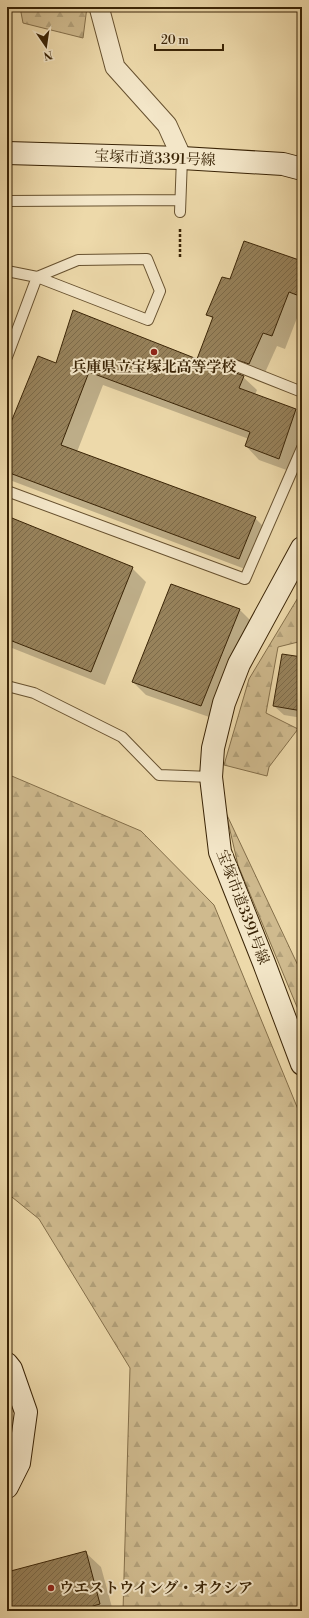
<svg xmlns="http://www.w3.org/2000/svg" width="309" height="1618" font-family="'Libre Bodoni','Noto Serif JP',serif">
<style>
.forest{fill:url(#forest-firs);stroke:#846f4a}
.shadow{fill:#0003}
.building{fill:url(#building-hatch);stroke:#3a2406}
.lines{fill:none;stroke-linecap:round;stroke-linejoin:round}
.lane-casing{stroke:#67512f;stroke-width:12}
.street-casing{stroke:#67512f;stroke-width:21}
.secondary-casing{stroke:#3a2406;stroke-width:24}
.path{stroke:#3a2406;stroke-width:2.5;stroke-dasharray:3 2;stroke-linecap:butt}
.lane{stroke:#f3e6c8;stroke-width:10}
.street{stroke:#f3e6c8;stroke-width:19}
.secondary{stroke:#f3e6c8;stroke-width:22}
.poi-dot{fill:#8f2418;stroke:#f3e6c8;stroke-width:1.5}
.labels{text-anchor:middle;stroke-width:4;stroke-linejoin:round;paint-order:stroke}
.street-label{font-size:15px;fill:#3a2406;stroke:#f3e6c8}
.poi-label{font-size:15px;font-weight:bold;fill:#3a2406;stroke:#f3e6c8}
</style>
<defs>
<pattern id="forest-firs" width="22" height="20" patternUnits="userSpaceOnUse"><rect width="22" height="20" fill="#cfba8e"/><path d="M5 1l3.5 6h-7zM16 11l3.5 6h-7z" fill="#b2a079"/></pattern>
<pattern id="building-hatch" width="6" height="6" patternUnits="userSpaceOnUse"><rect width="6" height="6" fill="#97825b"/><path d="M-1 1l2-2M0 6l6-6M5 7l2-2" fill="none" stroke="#7c6a49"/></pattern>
</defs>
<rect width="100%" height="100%" fill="#edd9aa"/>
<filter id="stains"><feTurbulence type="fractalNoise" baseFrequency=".005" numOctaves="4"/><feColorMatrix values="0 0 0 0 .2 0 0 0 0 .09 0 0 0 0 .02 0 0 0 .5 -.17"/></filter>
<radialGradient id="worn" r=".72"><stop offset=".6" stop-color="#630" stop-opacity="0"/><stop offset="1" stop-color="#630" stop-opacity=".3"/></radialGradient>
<path class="forest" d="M20 7H87L83 38 23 23Z
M302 591V641L278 647 266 713 298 729 269 767 267 776 224 765 249 679Z
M7 774 141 831 214 905 302 1119V1611H123L130 1368 39 1219 7 1193Z
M226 813 302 974V1019L238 865Z"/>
<path class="shadow" d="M302 262V305L285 349 277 346 263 377 238 372 237 374 243 377 257 390 255 395 295 410 302 417V443L292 472 259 460 246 446 249 439 103 385 77 452 255 518 269 532 253 572 7 479V435L57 364 198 360 213 320 208 314 230 281Z
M7 517 132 568 146 582 105 685 7 646Z
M171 585 240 610 254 624 215 719 146 695 133 682Z
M302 658V718L284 715 274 706Z
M85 1552 101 1567 113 1611H7V1573Z"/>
<path class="building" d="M244 241 302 261V297L289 292 272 336 263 333 249 364 228 357 223 361 224 367 226 369 244 376 239 388 296 409 279 459 245 446 250 432 89 372 61 445 256 517 239 559 7 472V432L38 356 56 363 73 310 197 359 213 317 206 315 222 277 230 279Z
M7 516 133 567 91 672 7 639Z
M171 584 240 609 201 706 132 682Z
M282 654 302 657V711L273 706Z
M86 1551 100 1604 93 1606 94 1611H7V1572Z"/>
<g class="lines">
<g class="lane-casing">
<path id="lane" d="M7 201 180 200
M180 212 182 158
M7 271 37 277 148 320 160 291 147 259 78 260 37 277 7 357
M229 363 302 392
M7 491 245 579 302 448
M7 686 34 693 122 737 159 775 211 777"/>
</g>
<g class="street-casing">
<path id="street" d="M99 7 115 67 167 125 182 158"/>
</g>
<g class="secondary-casing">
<path id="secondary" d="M7 153 182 158 283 164 302 169
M302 548 239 664 224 703 213 748 211 777 220 852 264 963 302 1064
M7 1364 11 1369 26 1412 19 1463 7 1487"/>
</g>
<path class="path" d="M180 257V227"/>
<use href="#lane" class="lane"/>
<use href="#street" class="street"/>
<use href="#secondary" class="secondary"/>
</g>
<g class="poi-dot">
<circle cx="154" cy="352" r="4"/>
<circle cx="51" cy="1588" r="4"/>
</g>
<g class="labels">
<g class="street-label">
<text transform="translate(155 158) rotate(2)" y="5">宝塚市道3391号線</text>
<text transform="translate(243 907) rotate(69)" y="5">宝塚市道3391号線</text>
</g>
<g class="poi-label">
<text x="154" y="372">兵庫県立宝塚北高等学校</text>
<text x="59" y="1593" text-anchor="start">ウエストウイング・オクシア</text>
</g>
</g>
<rect width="309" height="1618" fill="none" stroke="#edd9aa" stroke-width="24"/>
<rect x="8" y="8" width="293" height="1602" fill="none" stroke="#3a2406" stroke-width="2"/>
<rect x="12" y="12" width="285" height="1594" fill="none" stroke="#3a2406"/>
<g transform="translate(46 46) rotate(167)" stroke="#f3e6c8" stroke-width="3" paint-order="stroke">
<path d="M0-3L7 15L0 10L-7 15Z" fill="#3a2406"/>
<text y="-6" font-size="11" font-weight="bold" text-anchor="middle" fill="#3a2406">N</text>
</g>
<path d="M155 44v6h68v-6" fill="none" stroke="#3a2406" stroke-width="2"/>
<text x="161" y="44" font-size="12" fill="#3a2406" stroke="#f3e6c8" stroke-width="3" paint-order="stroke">20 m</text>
<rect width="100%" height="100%" filter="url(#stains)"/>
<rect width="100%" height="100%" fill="url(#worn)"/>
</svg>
